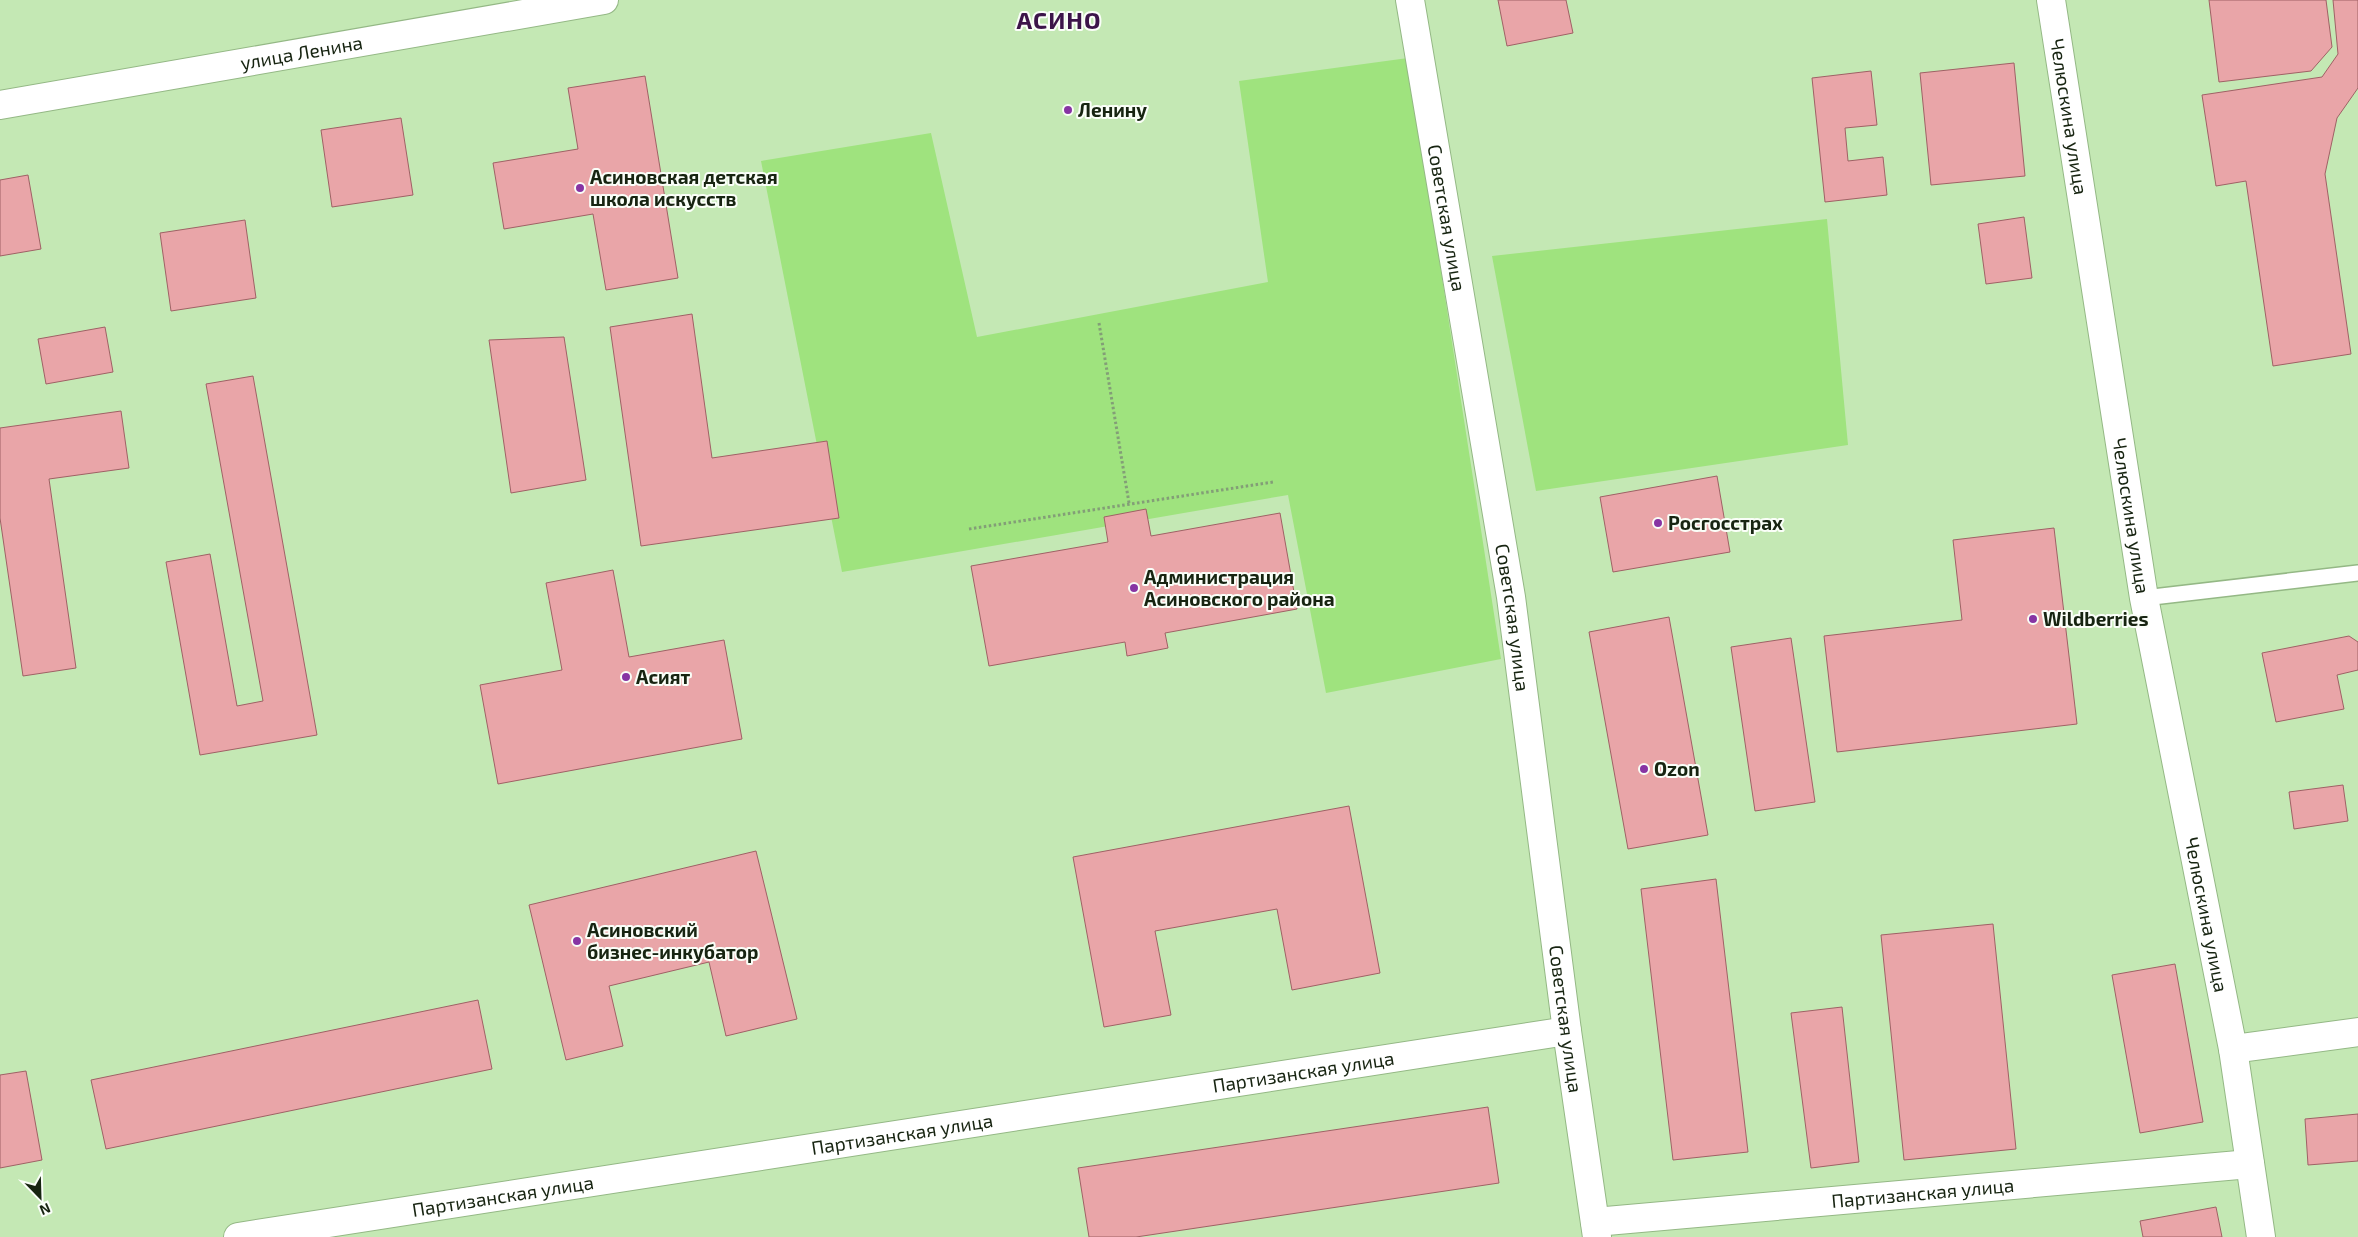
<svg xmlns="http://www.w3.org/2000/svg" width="2358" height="1237" font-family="'Exo 2',sans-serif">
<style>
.green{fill:#9fe37e}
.building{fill:#e9a5a8;stroke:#9f6165}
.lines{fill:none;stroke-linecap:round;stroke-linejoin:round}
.service-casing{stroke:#94b885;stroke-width:18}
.minor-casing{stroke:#94b885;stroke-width:30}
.secondary-casing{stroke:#94b885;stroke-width:30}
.path{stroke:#839e77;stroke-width:3;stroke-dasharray:2.5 2.5;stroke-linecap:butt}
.service{stroke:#fff;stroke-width:15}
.minor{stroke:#fff;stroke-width:28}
.secondary{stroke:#fff;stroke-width:28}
.poi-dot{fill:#8734a3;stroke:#fafef8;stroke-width:2}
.labels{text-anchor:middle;stroke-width:4;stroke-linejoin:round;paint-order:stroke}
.street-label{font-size:19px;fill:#172411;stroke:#fafef8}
.poi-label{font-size:19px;font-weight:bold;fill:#172411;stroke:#fafef8;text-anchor:start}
.district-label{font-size:24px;font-weight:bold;letter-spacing:1px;fill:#3c1449;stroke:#fafef8}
</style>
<rect width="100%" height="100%" fill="#c4e8b4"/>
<path class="green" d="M1408 58 1501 659 1326 693 1288 495 842 572 761 161 931 133 977 337 1268 282 1239 81Z
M1827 219 1848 445 1536 491 1492 256Z"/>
<path class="building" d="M1498 0H1566L1573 33 1507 46Z
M2209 0H2326L2332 47 2311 71 2219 82Z
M2333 0H2358V88L2337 118 2325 174 2351 354 2273 366 2246 181 2216 186 2202 95 2322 77 2338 54Z
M2014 63 2025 176 1931 185 1920 73Z
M1871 71 1877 125 1845 128 1848 161 1883 157 1887 195 1825 202 1812 78Z
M645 76 678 278 606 290 593 214 504 229 493 163 578 149 568 88Z
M401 118 413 195 332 207 321 130Z
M28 175 41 249 0 256V180Z
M2024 217 2032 278 1986 284 1978 224Z
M245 220 256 298 171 311 160 233Z
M692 314 712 458 827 441 839 518 641 546 610 327Z
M105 327 113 372 46 384 38 339Z
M564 337 586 480 511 493 489 340Z
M253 376 317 735 200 755 166 562 210 554 237 706 263 701 206 384Z
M121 411 129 468 49 479 76 668 23 676 0 518V428Z
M1717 476 1730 552 1613 572 1600 497Z
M1146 509 1151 536 1280 513 1297 609 1165 633 1168 648 1127 656 1125 642 989 666 971 566 1108 542 1104 517Z
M2054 528 2077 724 1837 752 1824 636 1962 620 1953 540Z
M613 570 629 657 724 640 742 739 498 784 480 685 562 670 546 583Z
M1669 617 1708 835 1628 849 1589 632Z
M2349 636 2358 642V670L2337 675 2344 709 2276 722 2262 653Z
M1791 638 1815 802 1755 811 1731 647Z
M2343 785 2348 821 2294 829 2289 792Z
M1349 806 1380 973 1292 990 1277 909 1155 931 1171 1015 1104 1027 1073 857Z
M756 851 797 1019 726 1036 709 962 609 986 623 1046 566 1060 529 905Z
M1716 879 1748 1152 1673 1160 1641 889Z
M1993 924 2016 1149 1904 1160 1881 935Z
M2175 964 2203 1122 2140 1133 2112 975Z
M478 1000 492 1069 106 1149 91 1080Z
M1842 1007 1859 1162 1811 1168 1791 1013Z
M26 1071 42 1160 0 1168V1075Z
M1488 1107 1499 1183 1136 1237H1089L1078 1168Z
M2358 1114V1161L2308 1165 2305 1119Z
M2216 1207 2222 1237H2143L2140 1221Z"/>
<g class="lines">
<g class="service-casing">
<path id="service" d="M2144 598 2358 573"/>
</g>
<g class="minor-casing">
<g id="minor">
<path id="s1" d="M1410 0 1511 597 1567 1031 1597 1237"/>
<path id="s2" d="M2051 0 2144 598 2233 1049 2261 1237"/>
<path d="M2233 1049 2358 1032"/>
<path id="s3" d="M1595 1222 2250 1164"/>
<path id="s4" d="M238 1237 1567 1031"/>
</g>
</g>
<g class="secondary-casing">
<g id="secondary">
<path id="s5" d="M0 105 604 0"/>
</g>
</g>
<path class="path" d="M1099 323 1129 503
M969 529 1273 482"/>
<use href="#service" class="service"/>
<use href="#minor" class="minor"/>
<use href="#secondary" class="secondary"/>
</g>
<g class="poi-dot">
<circle cx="1068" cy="110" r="5"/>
<circle cx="580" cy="188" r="5"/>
<circle cx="1658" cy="523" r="5"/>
<circle cx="1134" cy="588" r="5"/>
<circle cx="2033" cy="619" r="5"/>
<circle cx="626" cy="677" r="5"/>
<circle cx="1644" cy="769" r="5"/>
<circle cx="577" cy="941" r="5"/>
</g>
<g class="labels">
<g class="street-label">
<text dy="7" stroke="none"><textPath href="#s5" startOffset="306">улица Ленина</textPath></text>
<text dy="7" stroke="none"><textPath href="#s2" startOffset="118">Челюскина улица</textPath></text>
<text dy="7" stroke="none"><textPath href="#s1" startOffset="221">Советская улица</textPath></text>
<text dy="7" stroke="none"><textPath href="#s2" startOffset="522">Челюскина улица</textPath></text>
<text dy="7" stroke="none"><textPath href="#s1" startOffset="626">Советская улица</textPath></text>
<text dy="7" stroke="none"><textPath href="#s2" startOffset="928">Челюскина улица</textPath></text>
<text dy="7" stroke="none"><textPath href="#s1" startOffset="1031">Советская улица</textPath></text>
<text dy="7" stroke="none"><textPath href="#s4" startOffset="1078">Партизанская улица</textPath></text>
<text dy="7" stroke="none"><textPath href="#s4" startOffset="672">Партизанская улица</textPath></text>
<text dy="7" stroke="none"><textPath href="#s3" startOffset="329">Партизанская улица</textPath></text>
<text dy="7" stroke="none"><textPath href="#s4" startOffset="268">Партизанская улица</textPath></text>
</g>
<g class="poi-label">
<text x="1078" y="117">Ленину</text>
<text x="590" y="184">Асиновская детская<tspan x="590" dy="22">школа искусств</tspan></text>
<text x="1668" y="530">Росгосстрах</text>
<text x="1144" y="584">Администрация<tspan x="1144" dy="22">Асиновского района</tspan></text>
<text x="2043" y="626">Wildberries</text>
<text x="636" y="684">Асият</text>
<text x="1654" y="776">Ozon</text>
<text x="587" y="937">Асиновский<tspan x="587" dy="22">бизнес-инкубатор</tspan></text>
</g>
<g class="district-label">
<text x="1059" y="29">АСИНО</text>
</g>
</g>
<g transform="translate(40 1197) rotate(157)" stroke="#fafef8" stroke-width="4" paint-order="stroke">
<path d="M0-4L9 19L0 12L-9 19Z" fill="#172411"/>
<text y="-8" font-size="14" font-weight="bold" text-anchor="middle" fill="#172411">N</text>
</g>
</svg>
